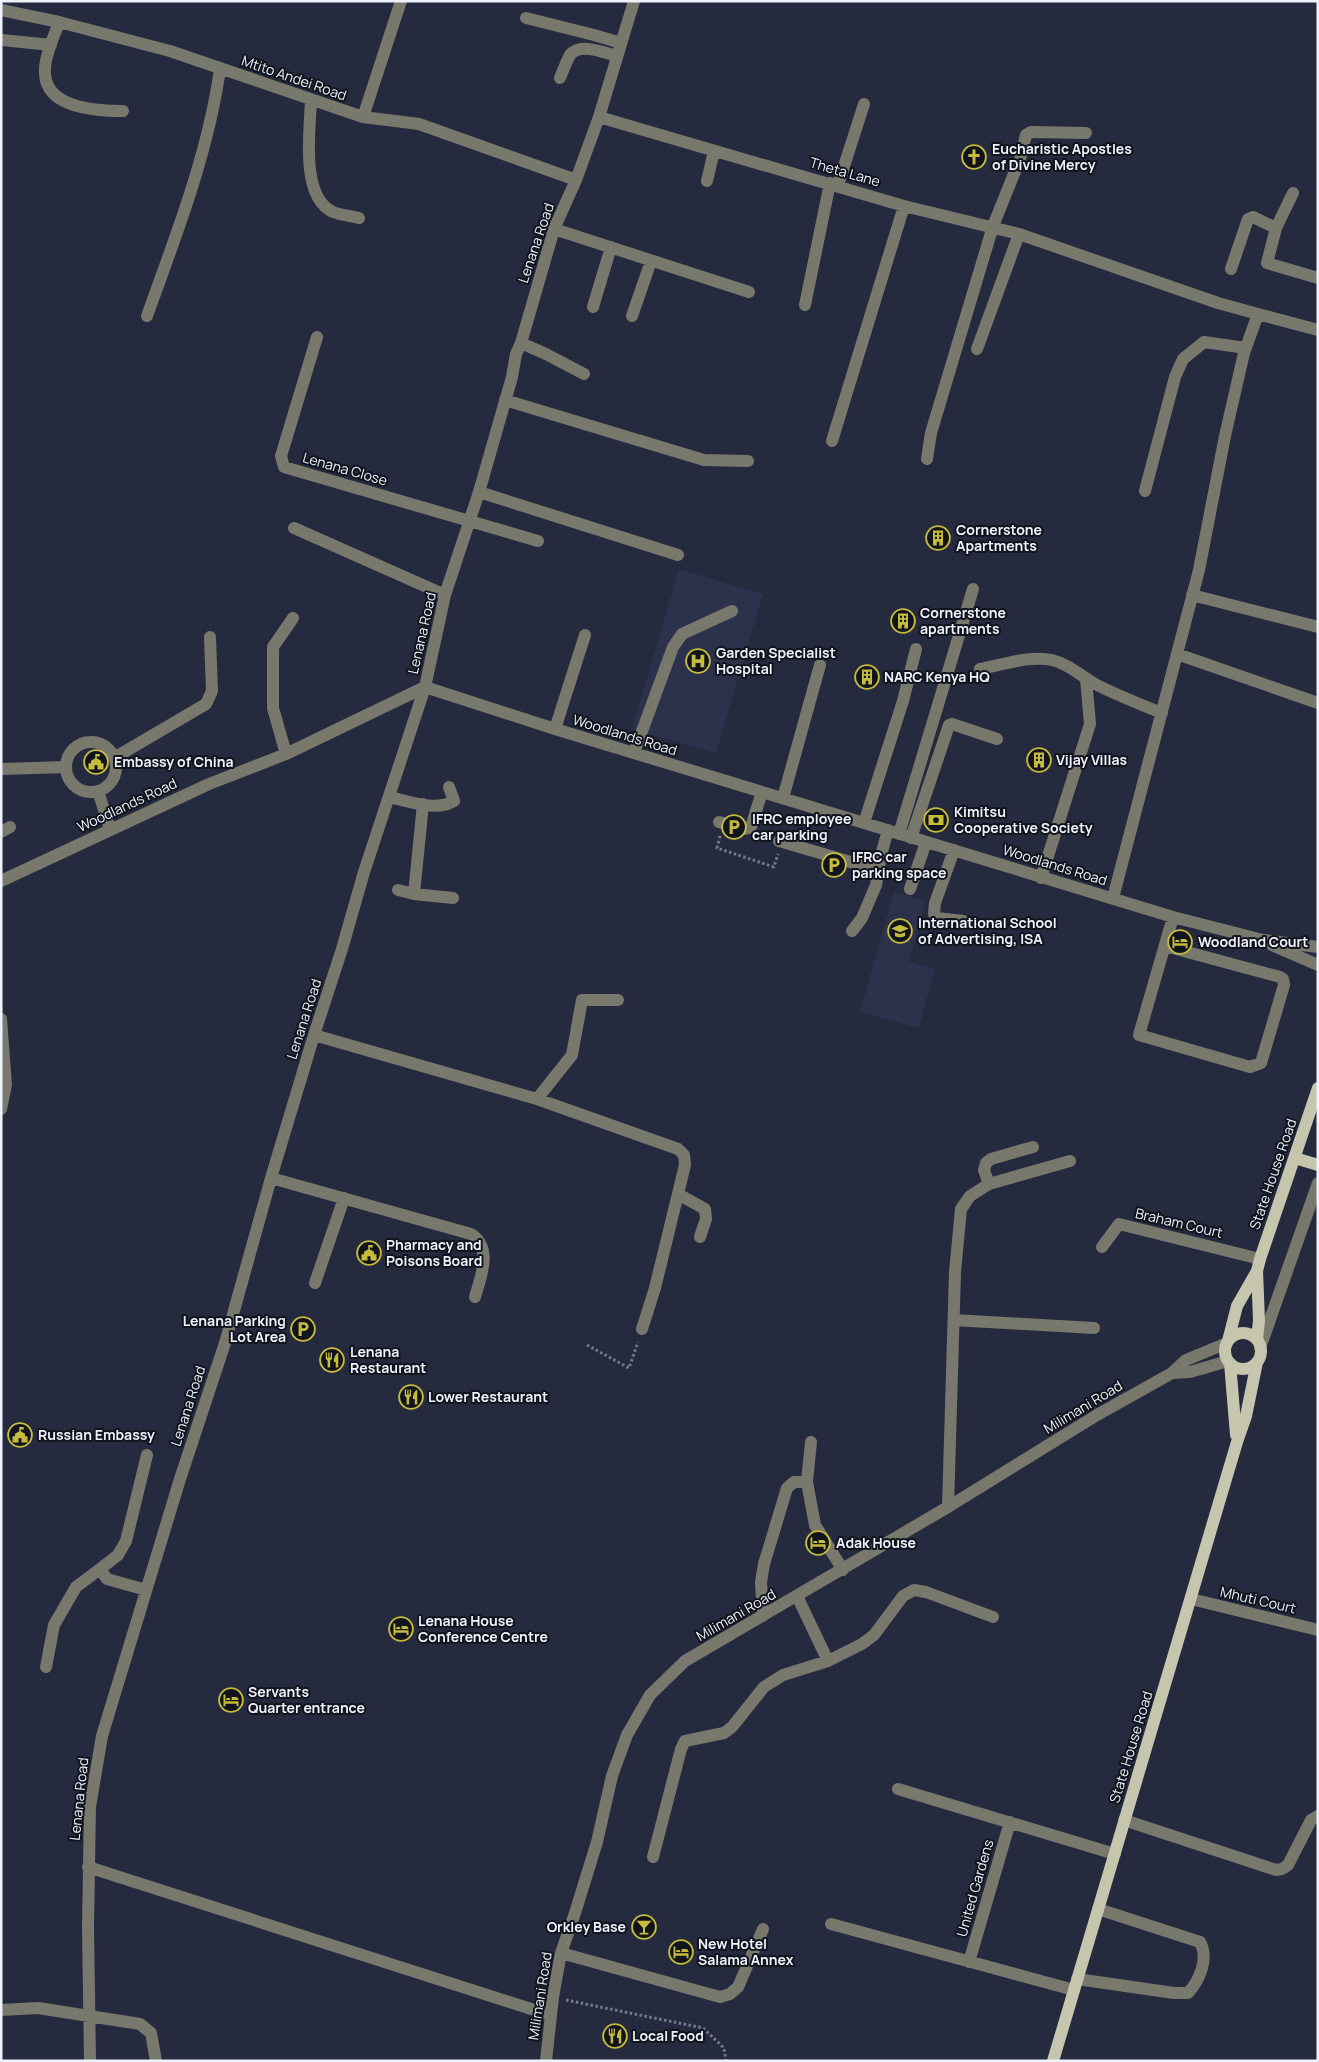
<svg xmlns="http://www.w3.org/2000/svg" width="1319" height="2062" font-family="Manrope,sans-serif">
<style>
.built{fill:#2c314c}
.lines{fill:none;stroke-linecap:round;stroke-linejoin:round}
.path{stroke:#76798a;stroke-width:3;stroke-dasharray:2.5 2.5;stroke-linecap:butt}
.minor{stroke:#79786d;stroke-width:12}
.major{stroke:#c6c5ad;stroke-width:12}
.labels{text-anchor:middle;stroke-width:4;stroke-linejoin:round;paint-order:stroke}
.street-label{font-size:14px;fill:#eff2fd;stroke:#12141d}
.poi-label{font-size:14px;font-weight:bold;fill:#eff2fd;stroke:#12141d;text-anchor:start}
</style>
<rect width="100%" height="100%" fill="#262a3f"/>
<path class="built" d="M679 569 763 594 716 753 632 729Z
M894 892 926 901 909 961 935 969 919 1028 860 1012Z"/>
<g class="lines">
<path class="path" d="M720 836 717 848 774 867 778 854
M587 1345 629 1368 638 1342
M566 2000 703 2028 724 2048 726 2061"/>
<path class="minor" d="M1 10 59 22 170 51 363 117 419 124 576 180
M526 18 594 35 621 43
M59 22C54 37 44 57 45 73 46 108 97 111 123 111
M2 40 51 45
M560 78C563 71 566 62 570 55 580 42 604 53 617 56
M311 100C310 130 300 197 333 212 341 215 351 216 359 218
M363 117 401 1
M599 117 904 206 1019 234 1218 303 1258 314 1244 353 1225 436 1199 570 1113 898
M707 181 714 151
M838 185 864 104
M1293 193 1276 228 1267 263 1318 278
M554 229 749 292
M1231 269 1248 219 1253 217 1276 228
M805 305 830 183
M593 307 611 247
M1258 314 1318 330
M147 316C176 235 208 154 220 69
M632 316 651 261
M317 337 281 456 284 467 538 541
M521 343 546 354 584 374
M977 349 1019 234
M505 400 704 460 748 461
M832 441 904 206
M927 459 931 433 993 226 1020 159 1026 135 1031 132 1086 133
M1145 491 1175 377 1183 359 1204 342 1246 348
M479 492 678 555
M294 528 445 595
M1192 595 1318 627
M1177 654 1318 703
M980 669C1002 665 1030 655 1052 660 1069 664 1081 676 1095 684 1117 695 1139 704 1162 713
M555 729 585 635
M66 767a25 25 0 1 1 50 0a25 25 0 1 1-50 0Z
M634 753 673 647 682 634 732 611
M286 754 273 708V647L293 618
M114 758 206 704 212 691 210 637
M1 769 66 767
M98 791 110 829
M389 797C409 801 435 812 454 801L449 787
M783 798 820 665
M719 822 745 829 751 827 762 792
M864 823 903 701 916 649
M1 832 10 827
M899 834 973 589
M911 838 949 725 952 724 997 739
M779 841 878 870
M954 850 935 903 934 914 937 918 963 921
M1041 878 1090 724 1086 679
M1 881 209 784 286 754 425 687 555 729 1173 917 1263 940 1318 947
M910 889 926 842
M398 890 414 894 453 898
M414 894 423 804
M852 931 862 918 876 885 881 855 888 830
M1272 945 1318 965
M1165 946 1280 977 1283 979 1284 985 1261 1063 1250 1067 1139 1035 1173 917
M1 1019 6 1085 1 1109
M314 1035 537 1099 678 1149 684 1155 685 1165 655 1288 642 1329
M537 1099 572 1055 582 1000H618
M271 1178 471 1234C493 1248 481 1276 475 1297
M989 1184 984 1170 986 1163 991 1159 1033 1147
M678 1194 705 1209 706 1219 700 1237
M1102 1247 1119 1224 1260 1259
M315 1283 344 1198
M954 1320 1094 1328
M1260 1348 1318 1183
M1172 1373 1190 1372 1228 1361
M811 1442 807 1482 815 1525 843 1570
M948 1507 955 1272 961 1209 970 1196 989 1184 1070 1161
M146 1590 107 1579 100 1569 118 1555 126 1541 147 1455
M797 1596 828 1661
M1191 1599 1318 1630
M763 1616 761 1582 764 1564 787 1488 794 1482H807
M46 1667 54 1625 76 1587 100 1569
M898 1789 1115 1854
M1124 1820 1276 1870 1282 1869 1288 1865 1311 1820 1318 1816
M653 1857 681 1749 685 1741 724 1733 732 1727 764 1687 783 1675 828 1661 862 1644 874 1635 903 1596 914 1590 926 1592 993 1617
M88 1867 550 2015
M831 1924 1074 1990
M561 1953 720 1997 730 1994 738 1987 763 1929
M969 1962 1010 1822
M1077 1979 1174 1993H1188C1200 1980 1209 1958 1200 1942L1098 1909
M1 2010 38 2008 140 2024 151 2033 156 2061
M90 2061 88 1927 90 1807 102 1736 180 1479 225 1343 271 1178 314 1035 342 949 364 872 425 687 445 595 479 492 512 377 516 354 521 343 554 229 576 180 599 117 634 1
M546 2061 553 1997 561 1953 575 1913 597 1842 612 1776 627 1735 650 1695 685 1661 948 1507 1097 1415 1172 1373 1186 1360 1227 1343"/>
<path class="major" d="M1295 1158 1318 1165
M1225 1351a18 18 0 1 1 36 0a18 18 0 1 1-36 0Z
M1257 1340 1259 1320 1257 1271 1260 1259 1318 1088
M1228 1341 1237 1306 1257 1271
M1230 1363 1236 1435
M1053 2061 1237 1442 1246 1416 1257 1362"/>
</g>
<defs>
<g id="church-ring" transform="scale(1.25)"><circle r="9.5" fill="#12141d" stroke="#c5bc3d" stroke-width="1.5"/><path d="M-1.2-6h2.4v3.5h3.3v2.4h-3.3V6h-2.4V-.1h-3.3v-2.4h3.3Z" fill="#c5bc3d"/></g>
<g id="building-ring" transform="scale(1.25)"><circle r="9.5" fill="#12141d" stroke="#c5bc3d" stroke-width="1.5"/><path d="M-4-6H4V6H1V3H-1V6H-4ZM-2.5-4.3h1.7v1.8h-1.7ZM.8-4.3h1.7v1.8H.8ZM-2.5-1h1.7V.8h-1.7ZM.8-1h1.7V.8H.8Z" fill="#c5bc3d"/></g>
<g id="hospital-ring" transform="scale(1.25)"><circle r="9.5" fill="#12141d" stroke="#c5bc3d" stroke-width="1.5"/><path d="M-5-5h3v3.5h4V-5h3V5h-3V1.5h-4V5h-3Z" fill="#c5bc3d"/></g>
<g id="civic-ring" transform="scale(1.25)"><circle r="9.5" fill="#12141d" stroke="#c5bc3d" stroke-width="1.5"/><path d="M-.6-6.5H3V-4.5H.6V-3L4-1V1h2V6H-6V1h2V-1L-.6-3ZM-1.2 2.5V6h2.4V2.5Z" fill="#c5bc3d"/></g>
<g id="bank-ring" transform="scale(1.25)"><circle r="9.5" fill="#12141d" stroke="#c5bc3d" stroke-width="1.5"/><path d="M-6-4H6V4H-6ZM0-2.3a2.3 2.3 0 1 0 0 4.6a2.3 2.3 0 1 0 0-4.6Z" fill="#c5bc3d"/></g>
<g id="parking-ring" transform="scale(1.25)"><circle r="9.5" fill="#12141d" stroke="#c5bc3d" stroke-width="1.5"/><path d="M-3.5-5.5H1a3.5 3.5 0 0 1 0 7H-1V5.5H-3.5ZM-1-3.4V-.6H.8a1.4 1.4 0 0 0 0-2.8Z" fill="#c5bc3d"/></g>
<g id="school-ring" transform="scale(1.25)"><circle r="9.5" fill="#12141d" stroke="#c5bc3d" stroke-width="1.5"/><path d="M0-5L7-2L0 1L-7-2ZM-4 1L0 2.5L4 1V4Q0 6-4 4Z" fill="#c5bc3d"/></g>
<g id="hotel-ring" transform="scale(1.25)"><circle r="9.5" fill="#12141d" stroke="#c5bc3d" stroke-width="1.5"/><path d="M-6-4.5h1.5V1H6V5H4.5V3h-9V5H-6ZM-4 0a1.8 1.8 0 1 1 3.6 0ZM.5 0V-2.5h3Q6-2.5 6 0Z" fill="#c5bc3d"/></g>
<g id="restaurant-ring" transform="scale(1.25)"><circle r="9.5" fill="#12141d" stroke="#c5bc3d" stroke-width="1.5"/><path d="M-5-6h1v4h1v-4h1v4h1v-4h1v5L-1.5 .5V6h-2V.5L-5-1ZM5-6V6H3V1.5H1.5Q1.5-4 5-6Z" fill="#c5bc3d"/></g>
<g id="bar-ring" transform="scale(1.25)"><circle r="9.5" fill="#12141d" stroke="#c5bc3d" stroke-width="1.5"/><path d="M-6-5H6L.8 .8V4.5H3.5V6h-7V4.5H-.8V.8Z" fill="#c5bc3d"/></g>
</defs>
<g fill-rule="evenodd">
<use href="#church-ring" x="974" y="157"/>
<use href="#building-ring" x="938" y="538"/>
<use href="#building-ring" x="903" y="621"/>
<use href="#hospital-ring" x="698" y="661"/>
<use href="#building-ring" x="867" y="677"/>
<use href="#building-ring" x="1039" y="760"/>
<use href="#civic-ring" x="96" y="762"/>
<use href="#bank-ring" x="936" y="820"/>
<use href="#parking-ring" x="734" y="827"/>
<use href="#parking-ring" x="834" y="865"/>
<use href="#school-ring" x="900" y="931"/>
<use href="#hotel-ring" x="1180" y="942"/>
<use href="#civic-ring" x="369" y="1253"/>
<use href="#parking-ring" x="303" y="1329"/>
<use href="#restaurant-ring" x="332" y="1360"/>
<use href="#restaurant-ring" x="411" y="1397"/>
<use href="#civic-ring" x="20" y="1435"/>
<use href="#hotel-ring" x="818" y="1543"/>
<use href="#hotel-ring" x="401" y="1629"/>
<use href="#hotel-ring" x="231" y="1700"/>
<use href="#bar-ring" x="644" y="1927"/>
<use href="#hotel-ring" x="681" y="1952"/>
<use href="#restaurant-ring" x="615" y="2036"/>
</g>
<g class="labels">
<g class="street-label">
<text transform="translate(294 78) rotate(19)" y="5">Mtito Andei Road</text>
<text transform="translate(845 172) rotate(16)" y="5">Theta Lane</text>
<text transform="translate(536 243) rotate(-71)" y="5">Lenana Road</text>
<text transform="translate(345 469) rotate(16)" y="5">Lenana Close</text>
<text transform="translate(422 633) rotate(-77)" y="5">Lenana Road</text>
<text transform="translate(625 735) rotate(17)" y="5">Woodlands Road</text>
<text transform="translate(127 805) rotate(-25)" y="5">Woodlands Road</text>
<text transform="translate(1055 865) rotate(17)" y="5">Woodlands Road</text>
<text transform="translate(304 1019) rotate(-72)" y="5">Lenana Road</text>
<text transform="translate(1273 1174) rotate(-71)" y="5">State House Road</text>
<text transform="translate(1179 1223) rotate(13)" y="5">Braham Court</text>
<text transform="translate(188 1406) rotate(-72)" y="5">Lenana Road</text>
<text transform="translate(1083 1407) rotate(-31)" y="5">Milimani Road</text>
<text transform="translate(1258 1600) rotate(13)" y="5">Mhuti Court</text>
<text transform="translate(736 1615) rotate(-30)" y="5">Milimani Road</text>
<text transform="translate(1131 1747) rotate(-73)" y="5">State House Road</text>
<text transform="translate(79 1799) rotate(-84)" y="5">Lenana Road</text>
<text transform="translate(975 1888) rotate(-74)" y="5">United Gardens</text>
<text transform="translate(540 1996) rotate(-81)" y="5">Milimani Road</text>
</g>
<g class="poi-label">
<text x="992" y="154">Eucharistic Apostles<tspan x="992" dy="16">of Divine Mercy</tspan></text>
<text x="956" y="535">Cornerstone<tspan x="956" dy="16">Apartments</tspan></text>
<text x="920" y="618">Cornerstone<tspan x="920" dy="16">apartments</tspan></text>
<text x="716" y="658">Garden Specialist<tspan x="716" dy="16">Hospital</tspan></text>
<text x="884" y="682">NARC Kenya HQ</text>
<text x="1056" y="765">Vijay Villas</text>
<text x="114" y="767">Embassy of China</text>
<text x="954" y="817">Kimitsu<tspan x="954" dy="16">Cooperative Society</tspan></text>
<text x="752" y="824">IFRC employee<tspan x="752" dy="16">car parking</tspan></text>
<text x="852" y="862">IFRC car<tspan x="852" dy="16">parking space</tspan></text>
<text x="918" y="928">International School<tspan x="918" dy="16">of Advertising, ISA</tspan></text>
<text x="1198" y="947">Woodland Court</text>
<text x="386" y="1250">Pharmacy and<tspan x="386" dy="16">Poisons Board</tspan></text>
<text x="286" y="1326" text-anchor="end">Lenana Parking<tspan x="286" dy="16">Lot Area</tspan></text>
<text x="350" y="1357">Lenana<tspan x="350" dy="16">Restaurant</tspan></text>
<text x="428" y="1402">Lower Restaurant</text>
<text x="38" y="1440">Russian Embassy</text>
<text x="836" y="1548">Adak House</text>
<text x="418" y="1626">Lenana House<tspan x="418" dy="16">Conference Centre</tspan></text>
<text x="248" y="1697">Servants<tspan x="248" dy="16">Quarter entrance</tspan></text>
<text x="626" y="1932" text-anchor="end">Orkley Base</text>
<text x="698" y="1949">New Hotel<tspan x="698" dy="16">Salama Annex</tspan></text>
<text x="632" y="2041">Local Food</text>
</g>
</g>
<rect width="1319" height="2062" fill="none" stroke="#eff2fd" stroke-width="5"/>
</svg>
